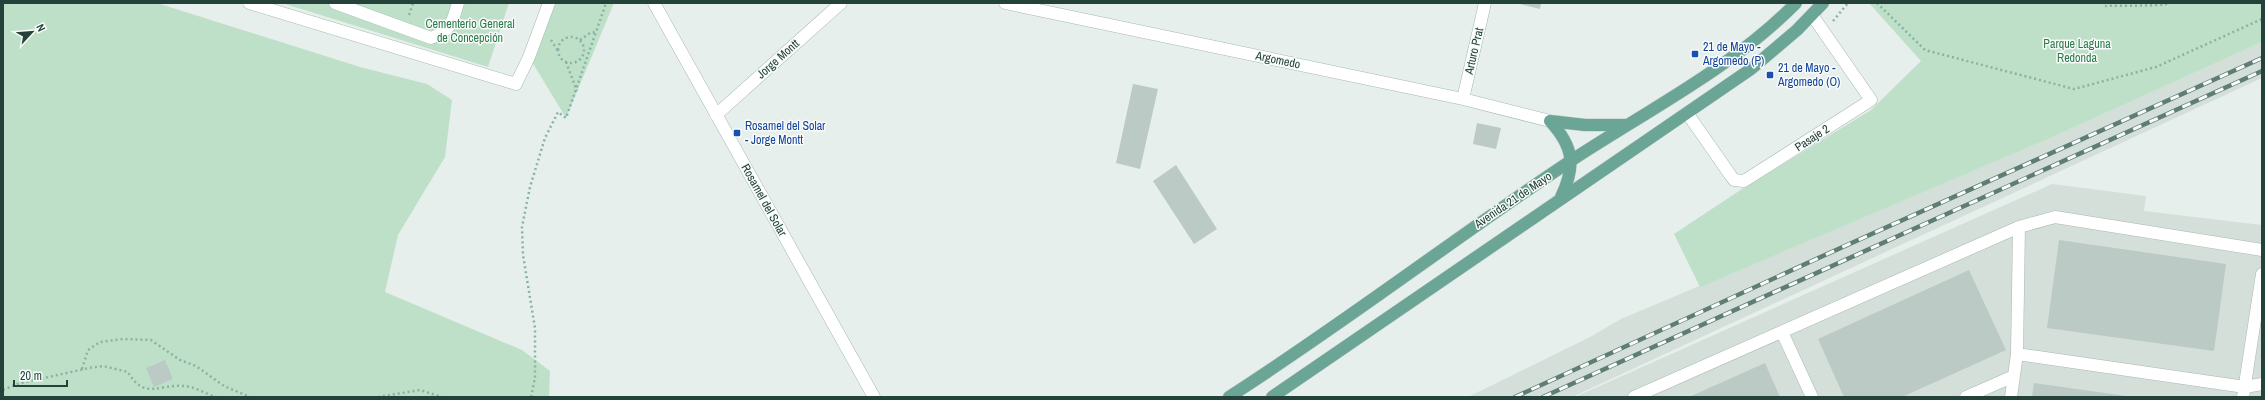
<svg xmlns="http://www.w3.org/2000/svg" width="2265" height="400" font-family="'Archivo Narrow',sans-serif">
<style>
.built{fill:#d4dfda}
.green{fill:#bfe0c8}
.building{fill:#bbcac4}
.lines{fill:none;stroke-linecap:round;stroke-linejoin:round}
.minor-casing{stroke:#a8b8b2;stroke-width:13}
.major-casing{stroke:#c2cac8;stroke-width:13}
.path{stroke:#86b3a5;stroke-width:2.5;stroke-dasharray:2 3;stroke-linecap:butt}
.minor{stroke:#fff;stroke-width:12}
.major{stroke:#6aa596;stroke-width:12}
.rail-casing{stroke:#5f7d75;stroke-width:4.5}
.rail{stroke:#f7fbf9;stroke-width:3;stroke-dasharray:9;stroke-linecap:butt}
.transit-dot{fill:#1a4fb4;stroke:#f7fbf9;stroke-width:1.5}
.labels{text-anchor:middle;stroke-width:3;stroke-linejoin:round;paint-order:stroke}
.park-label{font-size:12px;fill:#2d7a4b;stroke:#f7fbf9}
.transit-label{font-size:12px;fill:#164399;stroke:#f7fbf9;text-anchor:start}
.street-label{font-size:12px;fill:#24423a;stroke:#f7fbf9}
</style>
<rect width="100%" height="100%" fill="#e6efeb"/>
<path class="built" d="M2262 42V78L1572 397H1468L1590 337 1621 319 2046 140Z
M2052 184 2146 196 2144 211 2262 225V397H1575Z"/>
<path class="green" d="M3 3H157L360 67 427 84 452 100 445 157 398 235 385 292 522 350 550 371 549 397H3Z
M282 3H509L488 67Z
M549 3H614L566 118 529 57Z
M1869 3H2262V42L2046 140 1700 287 1674 234 1742 189 1871 110 1921 61Z"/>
<path class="building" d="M1516 3H1541L1540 9Z
M1133 84 1158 89 1140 169 1116 163Z
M1477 123 1501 128 1496 149 1473 144Z
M1176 165 1217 229 1194 244 1153 181Z
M2059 240 2226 264 2214 351 2047 328Z
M1969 270 2006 350 1902 397H1844L1818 339Z
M165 360 173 379 154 387 146 368Z
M1765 363 1780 397H1689Z
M2034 383 2126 396V397H2032Z"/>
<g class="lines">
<g class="minor-casing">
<path id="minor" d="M249 3 516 84 529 57 549 3
M335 3 431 38C452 30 452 23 458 3
M654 3 874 397
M1005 3 1463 99 1550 121
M1463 99 1485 3
M1687 113 1731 176 1734 180 1744 181 1871 100 1812 15
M716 115 841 3
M1782 332 1812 397
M2017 354 2245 387 2262 384
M1634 397 2019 227
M1966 397 2014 376
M2011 397 2017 354 2019 227 2055 217 2262 250
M2243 397 2262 274"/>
</g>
<g class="major-casing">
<path id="major" d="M1550 121C1574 147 1576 166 1561 197
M1550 121 1585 125H1627
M1229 397C1346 322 1456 237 1572 160 1648 110 1732 68 1796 3
M1272 397 1751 69 1797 30 1823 3"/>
</g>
<path class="path" d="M1877 3 1925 50 2074 89 2156 67 2262 19
M2105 6C2117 5 2163 7 2169 3
M409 15 413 3
M1833 21 1848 3
M558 50a13 13 0 1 1 26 0a13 13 0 1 1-26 0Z
M551 40 558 51
M580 40 590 33 596 32 606 3
M566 62 577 91
M82 369 88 350 100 342 123 339 151 340 180 360 196 366 224 386 250 397
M3 390 17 384 89 368 103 366 128 372C144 400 159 384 183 386 193 386 206 394 216 397
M378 397 420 390 442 397
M531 397 535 378V328L523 255 522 227 530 187 545 138 558 112 566 118 596 32"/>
<use href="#minor" class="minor"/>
<use href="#major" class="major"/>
<g class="rail-casing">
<path id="rail" d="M1515 397 1825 255 2262 58
M1543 397 2262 71"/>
</g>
<use href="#rail" class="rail"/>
</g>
<g class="transit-dot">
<rect x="1691" y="50" width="8" height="8" rx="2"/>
<rect x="1766" y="71" width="8" height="8" rx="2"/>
<rect x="733" y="129" width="8" height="8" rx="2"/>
</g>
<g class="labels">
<g class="park-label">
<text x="470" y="28">Cementerio General<tspan x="470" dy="14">de Concepción</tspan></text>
<text x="2077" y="48">Parque Laguna<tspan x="2077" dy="14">Redonda</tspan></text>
</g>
<g class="transit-label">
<text x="1703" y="51">21 de Mayo -<tspan x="1703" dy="14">Argomedo (P)</tspan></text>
<text x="1778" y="72">21 de Mayo -<tspan x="1778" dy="14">Argomedo (O)</tspan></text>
<text x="745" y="130">Rosamel del Solar<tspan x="745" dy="14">- Jorge Montt</tspan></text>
</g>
<g class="street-label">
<text transform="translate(1474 51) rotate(-77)" y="4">Arturo Prat</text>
<text transform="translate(778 59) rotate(-42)" y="4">Jorge Montt</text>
<text transform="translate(1278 60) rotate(12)" y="4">Argomedo</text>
<text transform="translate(1812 138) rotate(-33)" y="4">Pasaje 2</text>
<text transform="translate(764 200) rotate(61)" y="4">Rosamel del Solar</text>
<text transform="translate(1513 200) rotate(-34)" y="4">Avenida 21 de Mayo</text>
</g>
</g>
<rect width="2265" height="400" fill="none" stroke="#24423a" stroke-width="8"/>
<g transform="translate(32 32) rotate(64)" stroke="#f7fbf9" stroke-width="3" paint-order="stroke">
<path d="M0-3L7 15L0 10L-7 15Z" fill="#24423a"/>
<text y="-6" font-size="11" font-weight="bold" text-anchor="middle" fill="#24423a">N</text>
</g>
<path d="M14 380v6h53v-6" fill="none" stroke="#24423a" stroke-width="2"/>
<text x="20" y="380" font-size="12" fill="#24423a" stroke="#f7fbf9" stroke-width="3" paint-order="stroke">20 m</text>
</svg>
